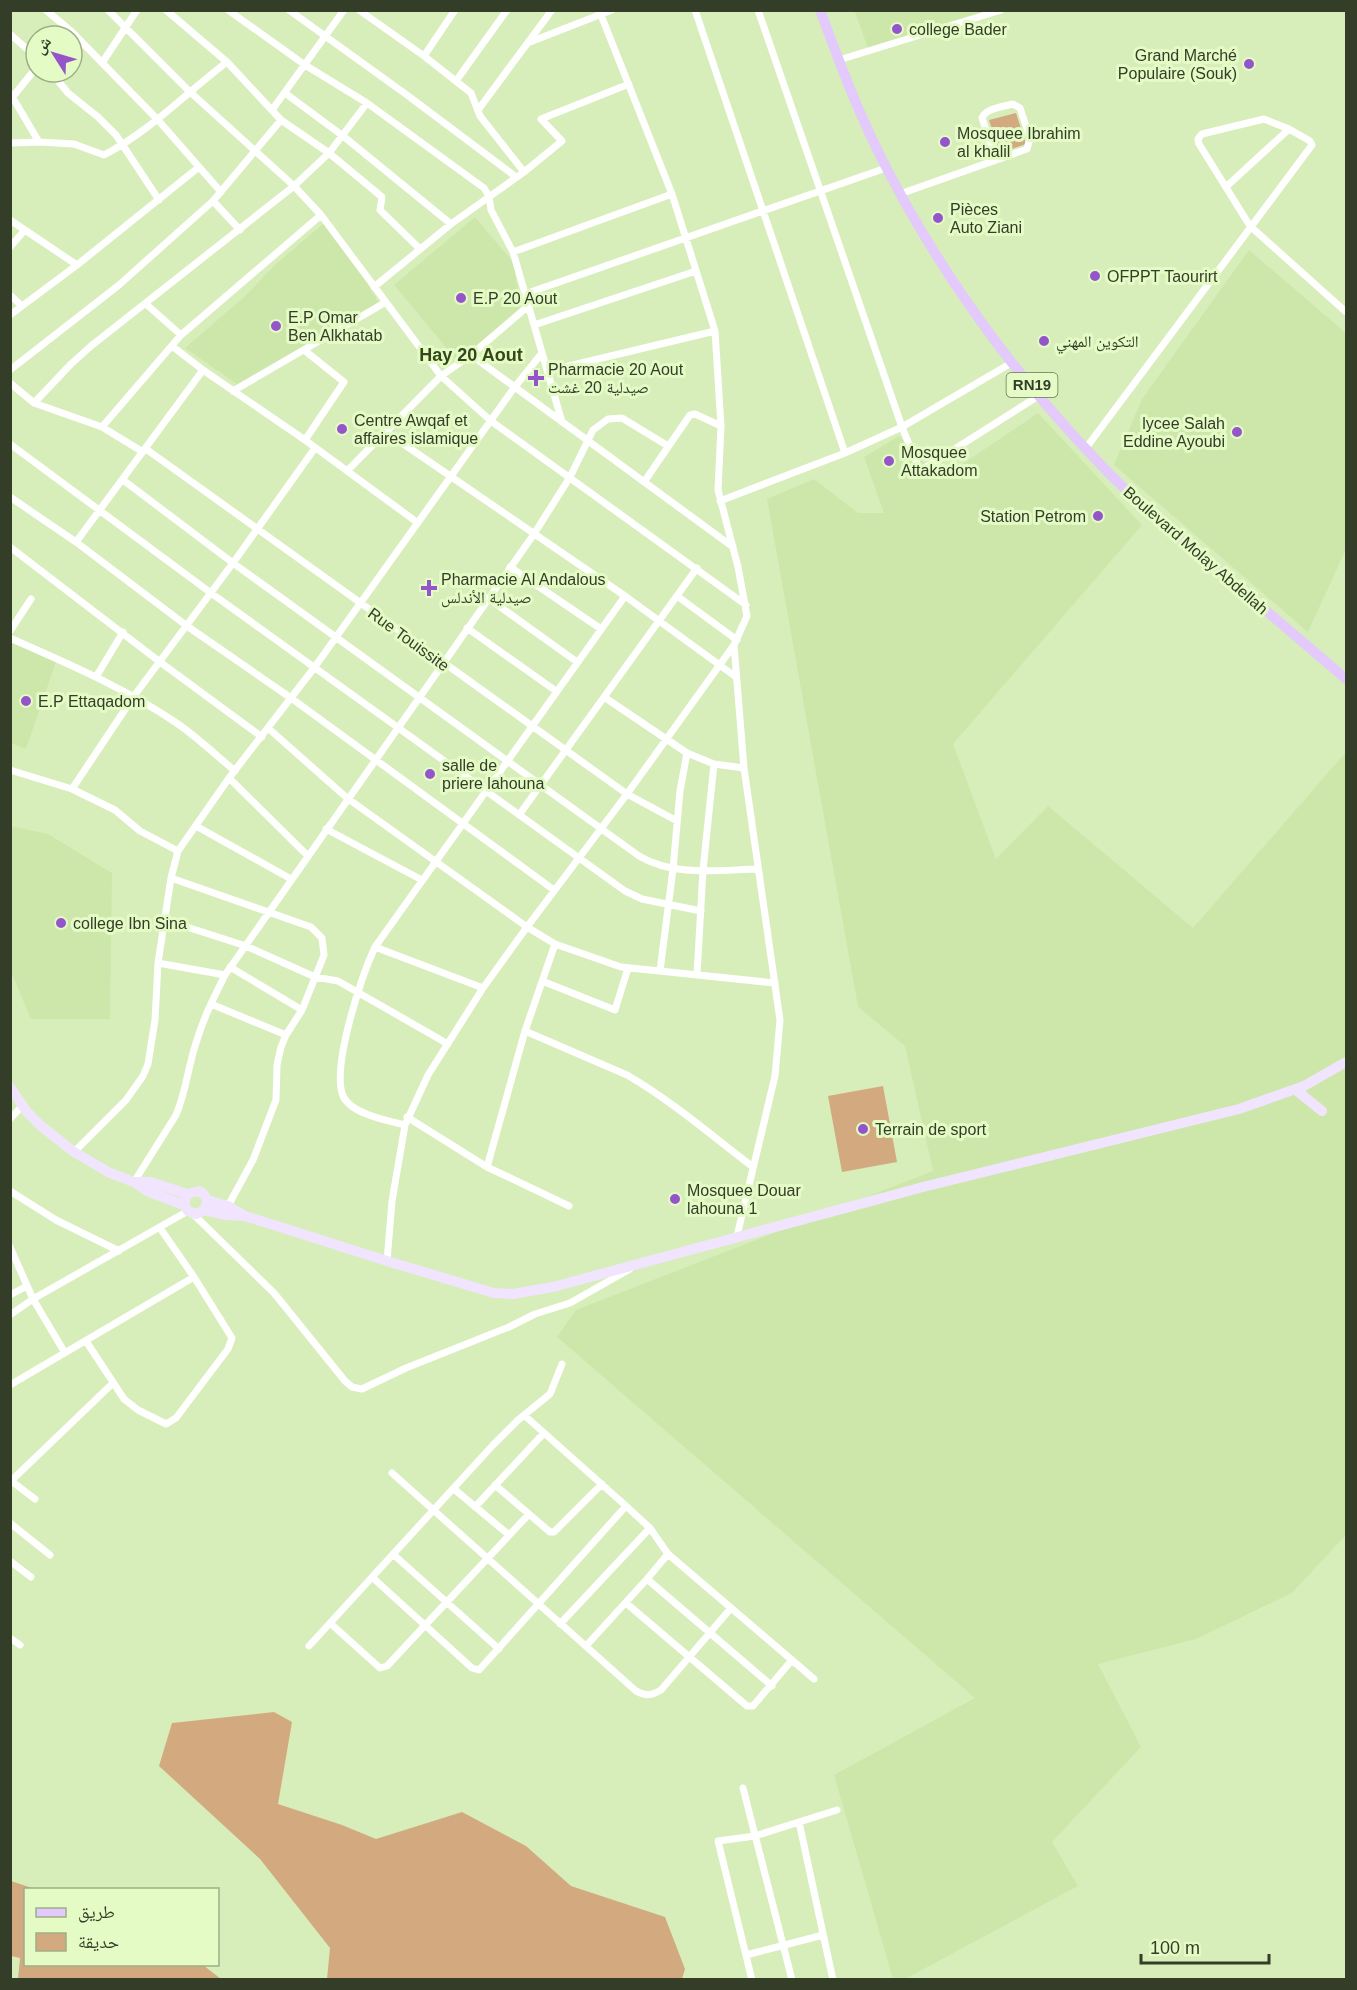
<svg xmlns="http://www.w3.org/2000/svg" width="1357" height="1990" font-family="Helvetica,'Noto Naskh Arabic',sans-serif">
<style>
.built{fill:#cde7ab}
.green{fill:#d3aa80}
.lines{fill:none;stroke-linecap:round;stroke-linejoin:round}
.minor{stroke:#fff;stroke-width:7}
.secondary{stroke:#f1e4fe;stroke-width:10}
.primary{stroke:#e3c9fc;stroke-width:10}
.poi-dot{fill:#9555ca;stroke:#e4fbc6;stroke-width:2}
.labels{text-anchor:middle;stroke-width:6;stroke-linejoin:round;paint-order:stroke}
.shield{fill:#e4fbc6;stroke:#697657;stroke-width:1.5}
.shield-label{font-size:15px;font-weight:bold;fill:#343d28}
.poi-label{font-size:16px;fill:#343d28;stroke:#e4fbc6;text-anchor:start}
.street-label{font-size:16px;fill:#343d28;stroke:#e4fbc6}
.neighbourhood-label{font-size:18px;font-weight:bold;fill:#354718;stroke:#e4fbc6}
</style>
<rect width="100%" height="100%" fill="#d7eeba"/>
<path class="built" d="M854 10 997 11 868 48Z
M475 217 514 263 520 310 458 362 394 285Z
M324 223 345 245 379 303 241 387 185 348 242 299 276 264Z
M1249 250 1346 333V549L1308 632 1114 465 1142 399Z
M1038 413 1142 525 953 744 996 859 1048 806 1193 928 1346 752V1535L1292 1593 1196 1639 1098 1664 1141 1747 1052 1842 1078 1886 905 1979H893L834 1775 975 1698 557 1337 576 1310 933 1171 905 1046 858 1007 767 499 814 479 858 513H884L864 457 899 436 939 480Z
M11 643 57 659 26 749 11 743Z
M10 826 48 834 112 873 110 1019H31L11 972Z"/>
<path class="green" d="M1016 113 1026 144 1000 153 989 120Z
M883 1086 897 1162 842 1172 828 1096Z
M274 1712 292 1722 278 1804 342 1825 376 1839 462 1812 526 1846 571 1886 665 1917 685 1969 682 1979H327L330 1948 260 1859 159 1766 172 1723Z
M11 1881 35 1889 26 1890V1964L203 1965 221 1979H18L20 1958 11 1956Z"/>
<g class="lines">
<path class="minor" d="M46 10 72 32 158 120 221 192
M108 10 189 91 294 186 321 215 441 376 471 355 527 307
M166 10 227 62 281 120 329 153 382 197 380 210 420 249
M228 10 305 65 367 103 484 188 489 196 491 210 513 252 562 422
M289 10 407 95 516 177
M359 10 424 56 471 93 480 116 524 172
M695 10 845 453
M758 10 902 427 920 471 1040 395
M10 34 36 57
M530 42 612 10
M424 56 455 10
M839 60 1001 10
M102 63 137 10
M51 72 68 93 98 117 116 135 159 200
M456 81 507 10
M10 93 39 142
M285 93 343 136 451 224
M11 99 36 68
M272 110 344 10
M478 110 552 10
M10 143 39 142 74 144 104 155C150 131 186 93 227 62
M1227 186 1289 129
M900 194 1027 149 1030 138 1020 108 1013 104C1002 107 986 108 982 118L996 160
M213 201 240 230
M10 220 77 265
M10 247 25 230
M513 252 672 194
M374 287 451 224 524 172 562 141 541 119 629 84
M525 294 886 168
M10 295 22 306
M146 304 181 335
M10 315 77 265 199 167
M534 325 696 271
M172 346 203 370 305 440 418 523
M304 350 344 382 305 440
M471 355 733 547
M10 370 119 285 213 201 281 120
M548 371 715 331
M10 383 34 403 71 364 91 346 294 186 329 153 367 103
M233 391 386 302
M34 403 102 427 143 452
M102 427 181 335 321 215
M386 432 625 596 736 677
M10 444 211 593 625 891 642 899 701 911
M1086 448 1312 145 1310 141 1289 129 1264 119 1202 134 1198 139 1199 144 1250 226 1346 312
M146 449 627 794 677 821
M347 471 441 376 491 421 746 605
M123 480 233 563 639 856C674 877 719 870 758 869
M644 482 690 415 695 414 721 426
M10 497 76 542 187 626 291 698 554 890
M720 501 845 453 902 427 1013 362
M76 542 203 370
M10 547 160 662 262 737
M510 567 601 629
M677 596 737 640
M488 598 577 662
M467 628 556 691
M10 631 31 599
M10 638C68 664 126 688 178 724 198 738 216 755 235 771
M734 645 744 768 780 1020 775 1076 737 1236
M96 677 123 632
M604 697 687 753 714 764 744 768
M268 728 347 798 527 927 555 944 621 967 775 983
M10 770 72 789 115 810 140 831 178 851
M229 778 308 856
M72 789 134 696 233 563 315 448
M519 815 697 568
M196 826 291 879
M326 829 422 880
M171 878 311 927 322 938 324 955 302 1010 286 1035 281 1047 277 1065 276 1100 253 1160 228 1206
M165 920 246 946 315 977 338 981 448 1044
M375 947 483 988
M158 963 225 975
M230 967 302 1010
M660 971 673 869 680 791 687 753
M697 975 703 870 714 764
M542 981 615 1010 628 968
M211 1004 286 1035
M525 1031 627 1075C672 1101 712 1136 753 1167
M407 1117 487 1167 569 1206
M10 1119 22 1106
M405 1125C388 1121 351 1114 343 1096 331 1067 362 975 375 947L625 596
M74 1152 126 1100 143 1076 148 1064 155 1020 158 963 171 878 178 851 229 778 314 668 514 388 542 353
M487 1167 525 1031 555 944
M134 1182 176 1115C186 1092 188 1067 196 1043 203 1019 214 997 225 975L534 534 570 477 593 430 608 419 622 418 668 446
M10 1191 56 1220 119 1251
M192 1213 274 1293 345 1381 352 1387 362 1389 406 1368 509 1327 535 1314 570 1303 630 1269
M10 1247 33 1299 65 1353
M387 1261 392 1201 405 1125 428 1075 483 988 527 927 627 794 734 645 747 616 738 567 718 490 721 426 715 331 672 194 599 10
M10 1295 27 1286
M10 1315 33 1299 188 1211
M86 1341 124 1399 138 1410 166 1424 176 1418 228 1349 232 1338 194 1277 160 1228
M10 1385 194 1277
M524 1415 626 1506
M392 1473 636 1691C646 1696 651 1696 661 1690L731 1608
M10 1480 35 1499
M10 1482 113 1383
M495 1485 550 1532H554L602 1484
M454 1489 509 1535
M475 1507 544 1433
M10 1523 50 1555
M394 1555 499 1649
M10 1561 31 1577
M373 1578 472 1668 479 1670 626 1506 650 1528 668 1554 814 1679
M647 1579 772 1686
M626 1603 747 1706H753L792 1660
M330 1623 380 1668 387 1666 529 1514
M560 1624 650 1528
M10 1638 20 1645
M309 1646 493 1445 518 1420 550 1394 562 1364
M586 1646 647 1579 668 1554
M743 1788 792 1980
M799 1822 833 1980
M746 1955 823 1935
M752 1980 718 1841 755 1836 837 1810"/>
<path class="secondary" d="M10 1087 27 1112 41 1126 74 1152 110 1173 134 1182 147 1191 184 1205
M1296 1090 1322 1111
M134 1182H151L187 1194 199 1191C207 1195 209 1202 204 1210L196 1214 188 1211 184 1205 187 1194
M207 1200 228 1206 245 1216 387 1261 494 1293 513 1294 553 1287 923 1187 1239 1109 1304 1086 1346 1062
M204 1210 227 1215 242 1216"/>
<path class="primary" d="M820 10C840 64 860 118 887 169 950 291 1037 405 1136 500 1160 523 1186 544 1212 565 1257 603 1302 641 1346 679"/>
</g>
<g class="poi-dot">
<circle cx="897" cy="29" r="6"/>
<circle cx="1249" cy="64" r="6"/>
<circle cx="945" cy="142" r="6"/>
<circle cx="938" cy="218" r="6"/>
<circle cx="1095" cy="276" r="6"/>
<circle cx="461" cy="298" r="6"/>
<circle cx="276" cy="326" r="6"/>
<circle cx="1044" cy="341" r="6"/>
<path d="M533 369h6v6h6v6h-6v6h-6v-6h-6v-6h6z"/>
<circle cx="342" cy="429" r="6"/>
<circle cx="1237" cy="432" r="6"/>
<circle cx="889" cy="461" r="6"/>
<circle cx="1098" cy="516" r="6"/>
<path d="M426 579h6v6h6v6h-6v6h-6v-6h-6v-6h6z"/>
<circle cx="26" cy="701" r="6"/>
<circle cx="430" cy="774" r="6"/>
<circle cx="61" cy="923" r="6"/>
<circle cx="863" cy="1129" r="6"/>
<circle cx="675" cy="1199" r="6"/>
</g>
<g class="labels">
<rect class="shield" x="1006.5" y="373" width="51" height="24" rx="4.5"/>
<g class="shield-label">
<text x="1032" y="390">RN19</text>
</g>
<g class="poi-label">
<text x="909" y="35">college Bader</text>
<text x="1237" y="61" text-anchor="end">Grand Marché<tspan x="1237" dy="18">Populaire (Souk)</tspan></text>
<text x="957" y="139">Mosquee Ibrahim<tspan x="957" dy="18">al khalil</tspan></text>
<text x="950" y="215">Pièces<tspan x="950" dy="18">Auto Ziani</tspan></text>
<text x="1107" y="282">OFPPT Taourirt</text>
<text x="473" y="304">E.P 20 Aout</text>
<text x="288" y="323">E.P Omar<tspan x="288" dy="18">Ben Alkhatab</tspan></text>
<text x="1056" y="347">التكوين المهني</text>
<text x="548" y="375">Pharmacie 20 Aout<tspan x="548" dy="18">صيدلية 20 غشت</tspan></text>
<text x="354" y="426">Centre Awqaf et<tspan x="354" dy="18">affaires islamique</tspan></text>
<text x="1225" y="429" text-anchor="end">lycee Salah<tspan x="1225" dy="18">Eddine Ayoubi</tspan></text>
<text x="901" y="458">Mosquee<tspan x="901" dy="18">Attakadom</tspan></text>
<text x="1086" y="522" text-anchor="end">Station Petrom</text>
<text x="441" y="585">Pharmacie Al Andalous<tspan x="441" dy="18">صيدلية الأندلس</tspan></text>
<text x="38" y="707">E.P Ettaqadom</text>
<text x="442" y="771">salle de<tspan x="442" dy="18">priere lahouna</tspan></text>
<text x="73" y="929">college Ibn Sina</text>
<text x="875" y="1135">Terrain de sport</text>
<text x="687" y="1196">Mosquee Douar<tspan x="687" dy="18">lahouna 1</tspan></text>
</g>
<g class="street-label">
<text transform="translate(1196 550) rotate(41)" y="6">Boulevard Molay Abdellah</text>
<text transform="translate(409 639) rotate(36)" y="6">Rue Touissite</text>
</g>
<g class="neighbourhood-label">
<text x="471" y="361">Hay 20 Aout</text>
</g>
</g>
<rect width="1357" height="1990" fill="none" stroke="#343d28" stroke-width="24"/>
<rect x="24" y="1888" width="195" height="78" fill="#e4fbc6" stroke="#9eaf87" stroke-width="1.5"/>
<rect x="36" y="1908" width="30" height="9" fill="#e3c9fc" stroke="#9eaf87" stroke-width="1.5"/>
<text x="78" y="1918" font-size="18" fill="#343d28">طريق</text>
<rect x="36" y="1933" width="30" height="18" fill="#d3aa80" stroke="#9eaf87" stroke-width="1.5"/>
<text x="78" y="1948" font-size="18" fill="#343d28">حديقة</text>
<g transform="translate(54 54) rotate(307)"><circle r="28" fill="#e4fbc6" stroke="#9eaf87" stroke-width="1.5"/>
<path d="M0-4.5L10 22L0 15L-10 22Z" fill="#9555ca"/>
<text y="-9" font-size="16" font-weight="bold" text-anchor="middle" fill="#343d28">ش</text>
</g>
<path d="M1141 1954v9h128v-9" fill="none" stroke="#343d28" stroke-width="3"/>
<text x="1150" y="1954" font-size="18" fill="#343d28" stroke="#e4fbc6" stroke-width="4.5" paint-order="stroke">100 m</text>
</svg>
